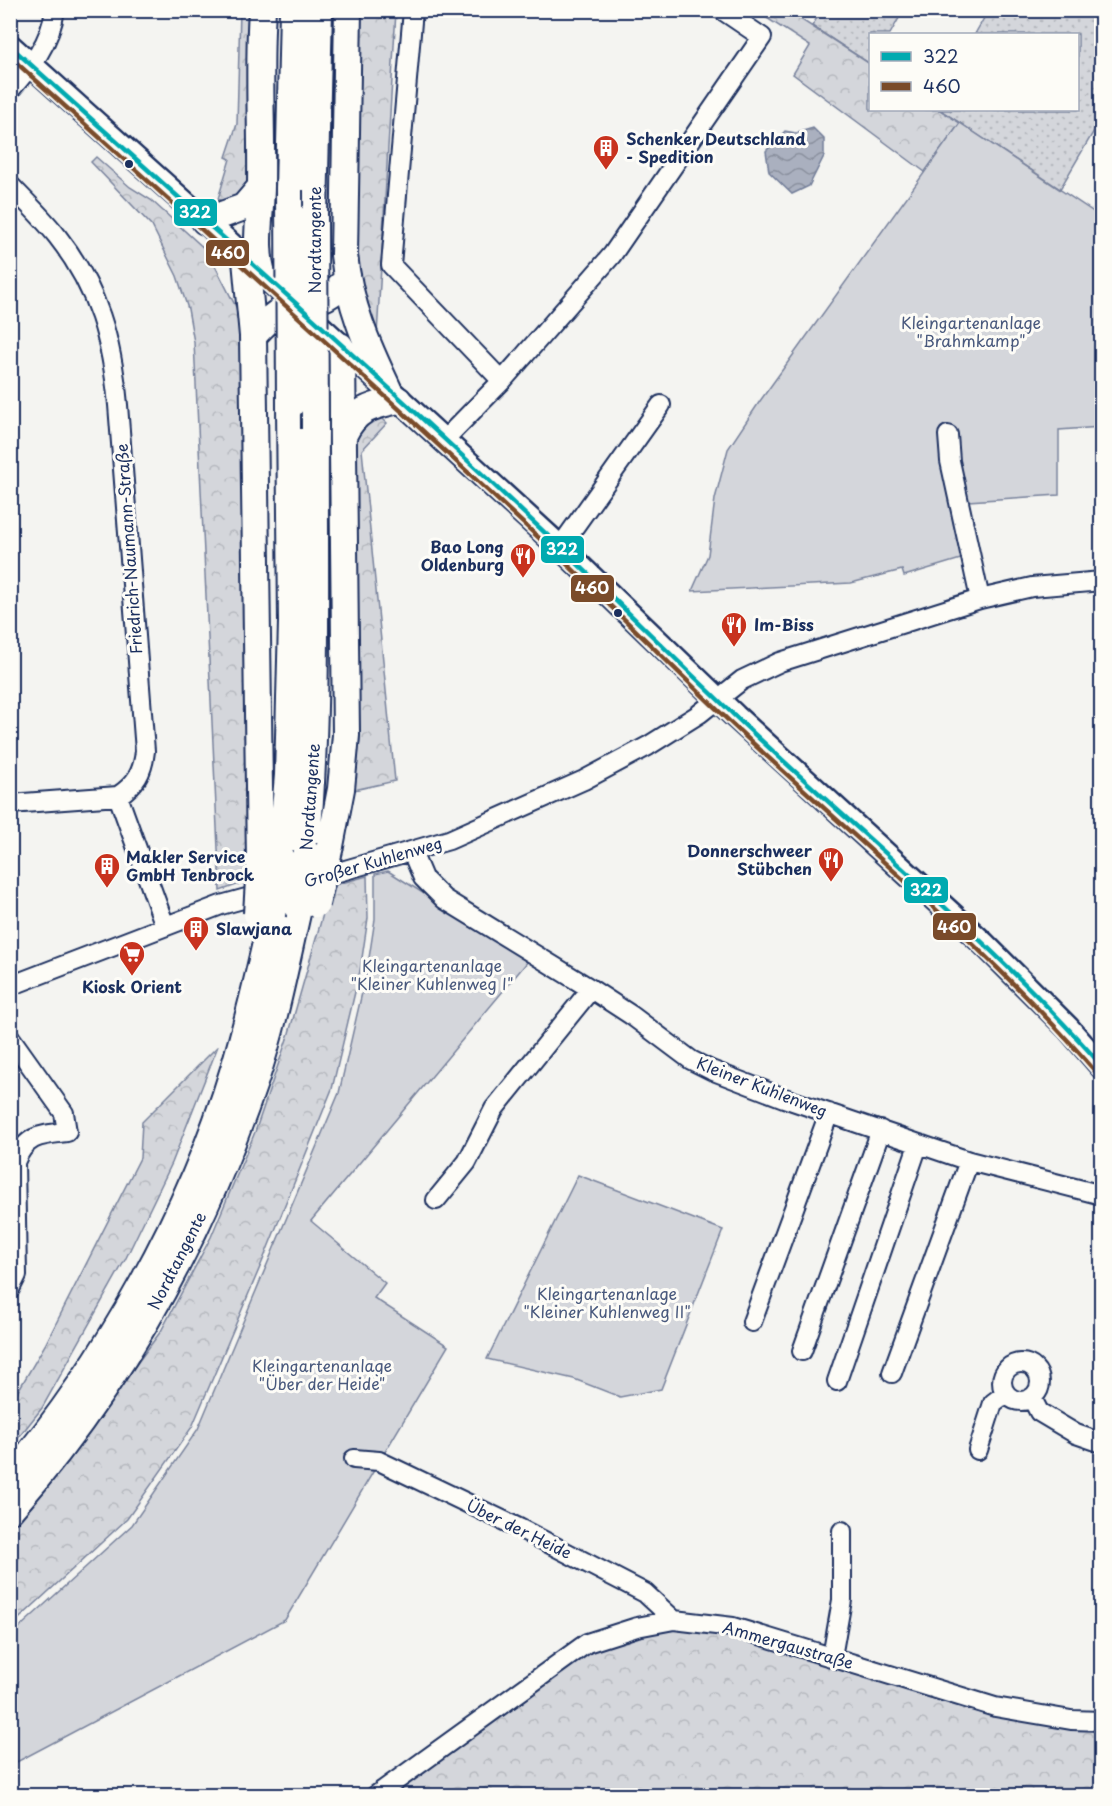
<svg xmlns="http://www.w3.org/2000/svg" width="1112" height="1806" font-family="'Playpen Sans',sans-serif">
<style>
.grass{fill:url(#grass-dots);stroke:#78829c;stroke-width:1.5}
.forest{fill:url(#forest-crowns);stroke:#78829c;stroke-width:1.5}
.garden{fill:#d4d6db;stroke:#78829c;stroke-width:1.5}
.water{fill:url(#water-waves);stroke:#717c98;stroke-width:1.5}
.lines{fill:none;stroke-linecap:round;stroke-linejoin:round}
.minor-casing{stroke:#1b2f5e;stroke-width:22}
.major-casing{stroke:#1b2f5e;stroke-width:27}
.highway-casing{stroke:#1b2f5e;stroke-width:30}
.minor{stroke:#fdfcf7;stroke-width:18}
.major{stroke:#fdfcf7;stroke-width:22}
.highway{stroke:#fdfcf7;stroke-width:26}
.highway-bridge-casing{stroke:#1b2f5e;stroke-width:30;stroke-linecap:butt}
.highway-bridge{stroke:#fdfcf7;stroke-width:26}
.bus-1-casing{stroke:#fdfcf7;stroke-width:9}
.bus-2-casing{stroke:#fdfcf7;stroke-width:9}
.bus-1{stroke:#00aab0;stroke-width:4.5}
.bus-2{stroke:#7a4b2a;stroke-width:4.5}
.bus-dot{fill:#1b2f5e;stroke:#fdfcf7;stroke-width:2}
.labels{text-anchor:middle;stroke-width:6;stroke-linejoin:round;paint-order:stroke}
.poi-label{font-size:16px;font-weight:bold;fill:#1b2f5e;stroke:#fdfcf7;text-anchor:start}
.street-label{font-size:16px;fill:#1b2f5e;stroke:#fdfcf7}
.park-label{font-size:16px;fill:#49597d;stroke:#fdfcf7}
.line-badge{stroke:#fdfcf7;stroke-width:2}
.badge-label{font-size:16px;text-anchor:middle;font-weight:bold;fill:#fff}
</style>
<defs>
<pattern id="grass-dots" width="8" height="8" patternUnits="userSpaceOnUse" patternTransform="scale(1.5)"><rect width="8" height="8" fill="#d4d6db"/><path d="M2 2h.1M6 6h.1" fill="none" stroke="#b5b8be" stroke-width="1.8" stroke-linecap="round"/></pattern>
<pattern id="forest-crowns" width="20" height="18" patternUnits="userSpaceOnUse" patternTransform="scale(1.5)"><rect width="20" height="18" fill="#d4d6db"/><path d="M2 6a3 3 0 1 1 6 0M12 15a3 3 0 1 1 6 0" fill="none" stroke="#b5b8be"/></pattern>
<pattern id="water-waves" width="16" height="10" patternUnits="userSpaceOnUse" patternTransform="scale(1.5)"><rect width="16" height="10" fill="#aab0bf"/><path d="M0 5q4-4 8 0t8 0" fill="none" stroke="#8a909e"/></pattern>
</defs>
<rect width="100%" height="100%" fill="#f4f4f1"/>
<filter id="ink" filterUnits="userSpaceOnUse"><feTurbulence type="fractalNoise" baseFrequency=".0167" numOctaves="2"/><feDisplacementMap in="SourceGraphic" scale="12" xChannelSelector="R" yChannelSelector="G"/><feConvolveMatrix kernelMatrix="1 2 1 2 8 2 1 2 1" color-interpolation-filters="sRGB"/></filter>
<g filter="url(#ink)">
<path class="grass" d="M821 11H903L890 34H870V64L812 26Z
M988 11H1101V119L1060 189 940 110H1078V34H975Z"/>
<path class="forest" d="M240 11H251L247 103V185L229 205 218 199 230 159 226 157 237 124Z
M360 11H396L377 335 357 288Z
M756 11H788L870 64V110H940L960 123 925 172 793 74 810 46Z
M96 157 130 187 151 200 208 252 242 319 248 881 220 891 194 342 188 309 177 276 152 226 91 162Z
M380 416 387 423 362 450 395 781 354 790 360 739 351 440 358 422Z
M367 876 368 918 360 971 332 1089 263 1260 192 1427 127 1519 11 1626V1527L67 1458 161 1331 211 1237 255 1132 289 1033 331 886Z
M218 1046 172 1163 125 1260 42 1408 11 1447V1403L45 1345 140 1158 142 1122Z
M675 1624 732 1631 1101 1726V1795H1018L995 1789 992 1796H384L590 1648Z"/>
<path class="garden" d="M960 123 1101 217V427L1059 430V495L968 501 974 555 904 576 902 570 851 583 692 591 708 555 715 499 728 449 760 401Z
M388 871 529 960 311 1221 385 1283 374 1298 448 1346 285 1620 11 1765V1635L132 1525 198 1429 339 1093 367 971 375 919V874Z
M578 1175 723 1230 661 1389 620 1397 574 1379 487 1359Z"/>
<path class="water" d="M813 128 824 139V156L809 186 792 194 769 172 766 151 785 131 796 133Z"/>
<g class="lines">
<g class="minor-casing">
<path id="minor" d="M413 10 391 265 502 381 443 441
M10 90C32 65 50 44 55 10
M10 185C26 202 43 218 57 236 98 288 112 341 118 405L145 751C143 772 136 784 118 796L165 926
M502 381 612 255 762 37 722 10
M948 435 950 461 980 599
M560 547 661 405
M10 804 118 796
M412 852 423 878 444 899 591 989 631 1015 691 1060 711 1070 784 1098 969 1161 1102 1195
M314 879 449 840 584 780 648 746 699 714 742 680 780 662 980 599 1032 587 1102 581
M10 986 221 905 268 892
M10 1037 64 1113 67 1132C40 1135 26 1135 15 1162L17 1275 10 1289
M436 1200 467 1162 494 1109 591 989
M752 1322 829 1113
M802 1351 881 1130
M1002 1382a19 19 0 1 1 38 0a19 19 0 1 1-38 0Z
M892 1373 969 1161
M837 1381 918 1145
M1032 1398 1039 1412 1076 1434 1102 1443
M978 1450 993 1403 1005 1394
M354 1459 379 1461 519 1528 645 1593 674 1620
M832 1657 842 1600V1531
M375 1796 587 1643 637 1627 674 1620 733 1627 995 1707 1071 1720 1102 1721"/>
</g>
<g class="major-casing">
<path id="major" d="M10 46 205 221 560 547 735 716 983 943 1068 1028 1102 1067"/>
</g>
<g class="highway-casing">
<path id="highway" d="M262 10C258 68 262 127 261 185 261 215 253 247 263 276
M348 10 344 255C349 304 367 345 388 389
M289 190 293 10
M314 214 319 10
M205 221 244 207 261 187
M246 260 253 336 260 863
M253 336C261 327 270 317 281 311 309 297 322 308 347 279
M344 434C357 408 372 406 398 400
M330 846 341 789 346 735 342 354 340 346
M306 852C319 711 314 570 315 429
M281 858 288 775 292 622 290 406
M10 1477C107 1363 191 1212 234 1069 249 1018 261 967 272 915
M10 1510C120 1385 201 1238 255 1080 274 1024 285 966 298 909"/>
</g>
<use href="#minor" class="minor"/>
<use href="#major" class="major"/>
<use href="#highway" class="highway"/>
<g class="highway-bridge-casing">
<path id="highway-bridge" d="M289 190 290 406
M314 214 315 429
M316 904 330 846
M298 909 306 852
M257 914 260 863
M272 915 281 858"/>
</g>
<use href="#highway-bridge" class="highway-bridge"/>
<g class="bus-1-casing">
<path id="bus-1" d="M10 46C195 212 380 377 560 547 618 602 675 659 733 714 856 831 990 938 1102 1066"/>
</g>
<g class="bus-2-casing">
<path id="bus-2" d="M10 57C192 220 373 384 552 550 612 606 670 665 729 721 852 837 985 944 1096 1072"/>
</g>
<use href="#bus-1" class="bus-1"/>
<use href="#bus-2" class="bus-2"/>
</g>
</g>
<defs>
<g id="building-pin" transform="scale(1.35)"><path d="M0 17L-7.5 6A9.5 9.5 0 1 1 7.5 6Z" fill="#c8321e" stroke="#fdfcf7"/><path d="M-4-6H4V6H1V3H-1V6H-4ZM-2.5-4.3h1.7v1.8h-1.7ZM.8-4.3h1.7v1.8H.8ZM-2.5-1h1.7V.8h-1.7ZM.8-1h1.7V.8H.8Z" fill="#fff"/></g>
<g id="restaurant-pin" transform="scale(1.35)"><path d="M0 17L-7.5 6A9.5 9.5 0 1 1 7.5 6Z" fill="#c8321e" stroke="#fdfcf7"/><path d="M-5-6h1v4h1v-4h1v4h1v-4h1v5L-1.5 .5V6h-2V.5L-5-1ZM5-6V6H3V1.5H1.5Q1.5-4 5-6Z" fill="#fff"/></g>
<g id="supermarket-pin" transform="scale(1.35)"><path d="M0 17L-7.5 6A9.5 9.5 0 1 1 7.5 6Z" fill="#c8321e" stroke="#fdfcf7"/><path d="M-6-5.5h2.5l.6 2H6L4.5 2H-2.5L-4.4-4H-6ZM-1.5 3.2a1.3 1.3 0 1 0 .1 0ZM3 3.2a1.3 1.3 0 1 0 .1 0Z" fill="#fff"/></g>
</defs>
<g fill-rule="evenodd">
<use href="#building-pin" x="606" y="148"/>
<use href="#restaurant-pin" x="523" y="556"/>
<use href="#restaurant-pin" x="734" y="625"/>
<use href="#restaurant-pin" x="831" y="860"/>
<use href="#building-pin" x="107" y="866"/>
<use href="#building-pin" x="196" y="929"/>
<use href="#supermarket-pin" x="132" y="954"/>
</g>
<g class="bus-dot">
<circle cx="129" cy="164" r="5"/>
<circle cx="618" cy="613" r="5"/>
</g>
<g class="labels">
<g class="poi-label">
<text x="626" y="145">Schenker Deutschland<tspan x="626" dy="18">- Spedition</tspan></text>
<text x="504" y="553" text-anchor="end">Bao Long<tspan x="504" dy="18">Oldenburg</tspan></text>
<text x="754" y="631">Im-Biss</text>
<text x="812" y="857" text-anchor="end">Donnerschweer<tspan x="812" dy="18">Stübchen</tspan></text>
<text x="126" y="863">Makler Service<tspan x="126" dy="18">GmbH Tenbrock</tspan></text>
<text x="216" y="935">Slawjana</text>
<text x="132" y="993" text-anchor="middle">Kiosk Orient</text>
</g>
<g class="street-label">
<text transform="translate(315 240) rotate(-90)" y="6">Nordtangente</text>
<text transform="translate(129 549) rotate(-94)" y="6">Friedrich-Naumann-Straße</text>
<text transform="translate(310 797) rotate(-86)" y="6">Nordtangente</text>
<text transform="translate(373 862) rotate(-16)" y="6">Großer Kuhlenweg</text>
<text transform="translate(762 1087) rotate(21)" y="6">Kleiner Kuhlenweg</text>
<text transform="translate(177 1261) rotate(-63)" y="6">Nordtangente</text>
<text transform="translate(519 1529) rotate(26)" y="6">Über der Heide</text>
<text transform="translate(788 1645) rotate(16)" y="6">Ammergaustraße</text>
</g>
<g class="park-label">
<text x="971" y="329">Kleingartenanlage<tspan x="971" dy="18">"Brahmkamp"</tspan></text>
<text x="432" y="972">Kleingartenanlage<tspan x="432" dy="18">"Kleiner Kuhlenweg I"</tspan></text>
<text x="607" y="1300">Kleingartenanlage<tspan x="607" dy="18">"Kleiner Kuhlenweg II"</tspan></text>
<text x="322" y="1372">Kleingartenanlage<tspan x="322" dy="18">"Über der Heide"</tspan></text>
</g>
</g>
<g class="line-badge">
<rect x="173" y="198" width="45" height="29" rx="6" fill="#00aab0"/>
<rect x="205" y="239" width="45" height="28" rx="6" fill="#7a4b2a"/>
<rect x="540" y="535" width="45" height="29" rx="6" fill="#00aab0"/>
<rect x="570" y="574" width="45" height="29" rx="6" fill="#7a4b2a"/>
<rect x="903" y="876" width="46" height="28" rx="6" fill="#00aab0"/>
<rect x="932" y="912" width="45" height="29" rx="6" fill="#7a4b2a"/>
</g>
<g class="badge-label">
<text x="195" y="218">322</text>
<text x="228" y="259">460</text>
<text x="562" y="555">322</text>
<text x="592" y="594">460</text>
<text x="926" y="896">322</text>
<text x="954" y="933">460</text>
</g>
<rect width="1112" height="1806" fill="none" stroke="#fdfcf7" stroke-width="36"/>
<rect x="18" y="18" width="1076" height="1770" fill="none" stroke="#1b2f5e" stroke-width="2" filter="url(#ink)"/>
<rect x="869" y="33" width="210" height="78" fill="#fdfcf7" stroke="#a3aaba" stroke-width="1.5"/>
<rect x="881" y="52" width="30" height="9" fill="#00aab0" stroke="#a3aaba" stroke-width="1.5"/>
<text x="923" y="63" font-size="18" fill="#1b2f5e">322</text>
<rect x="881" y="82" width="30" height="9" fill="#7a4b2a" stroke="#a3aaba" stroke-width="1.5"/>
<text x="923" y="93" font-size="18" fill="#1b2f5e">460</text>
</svg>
